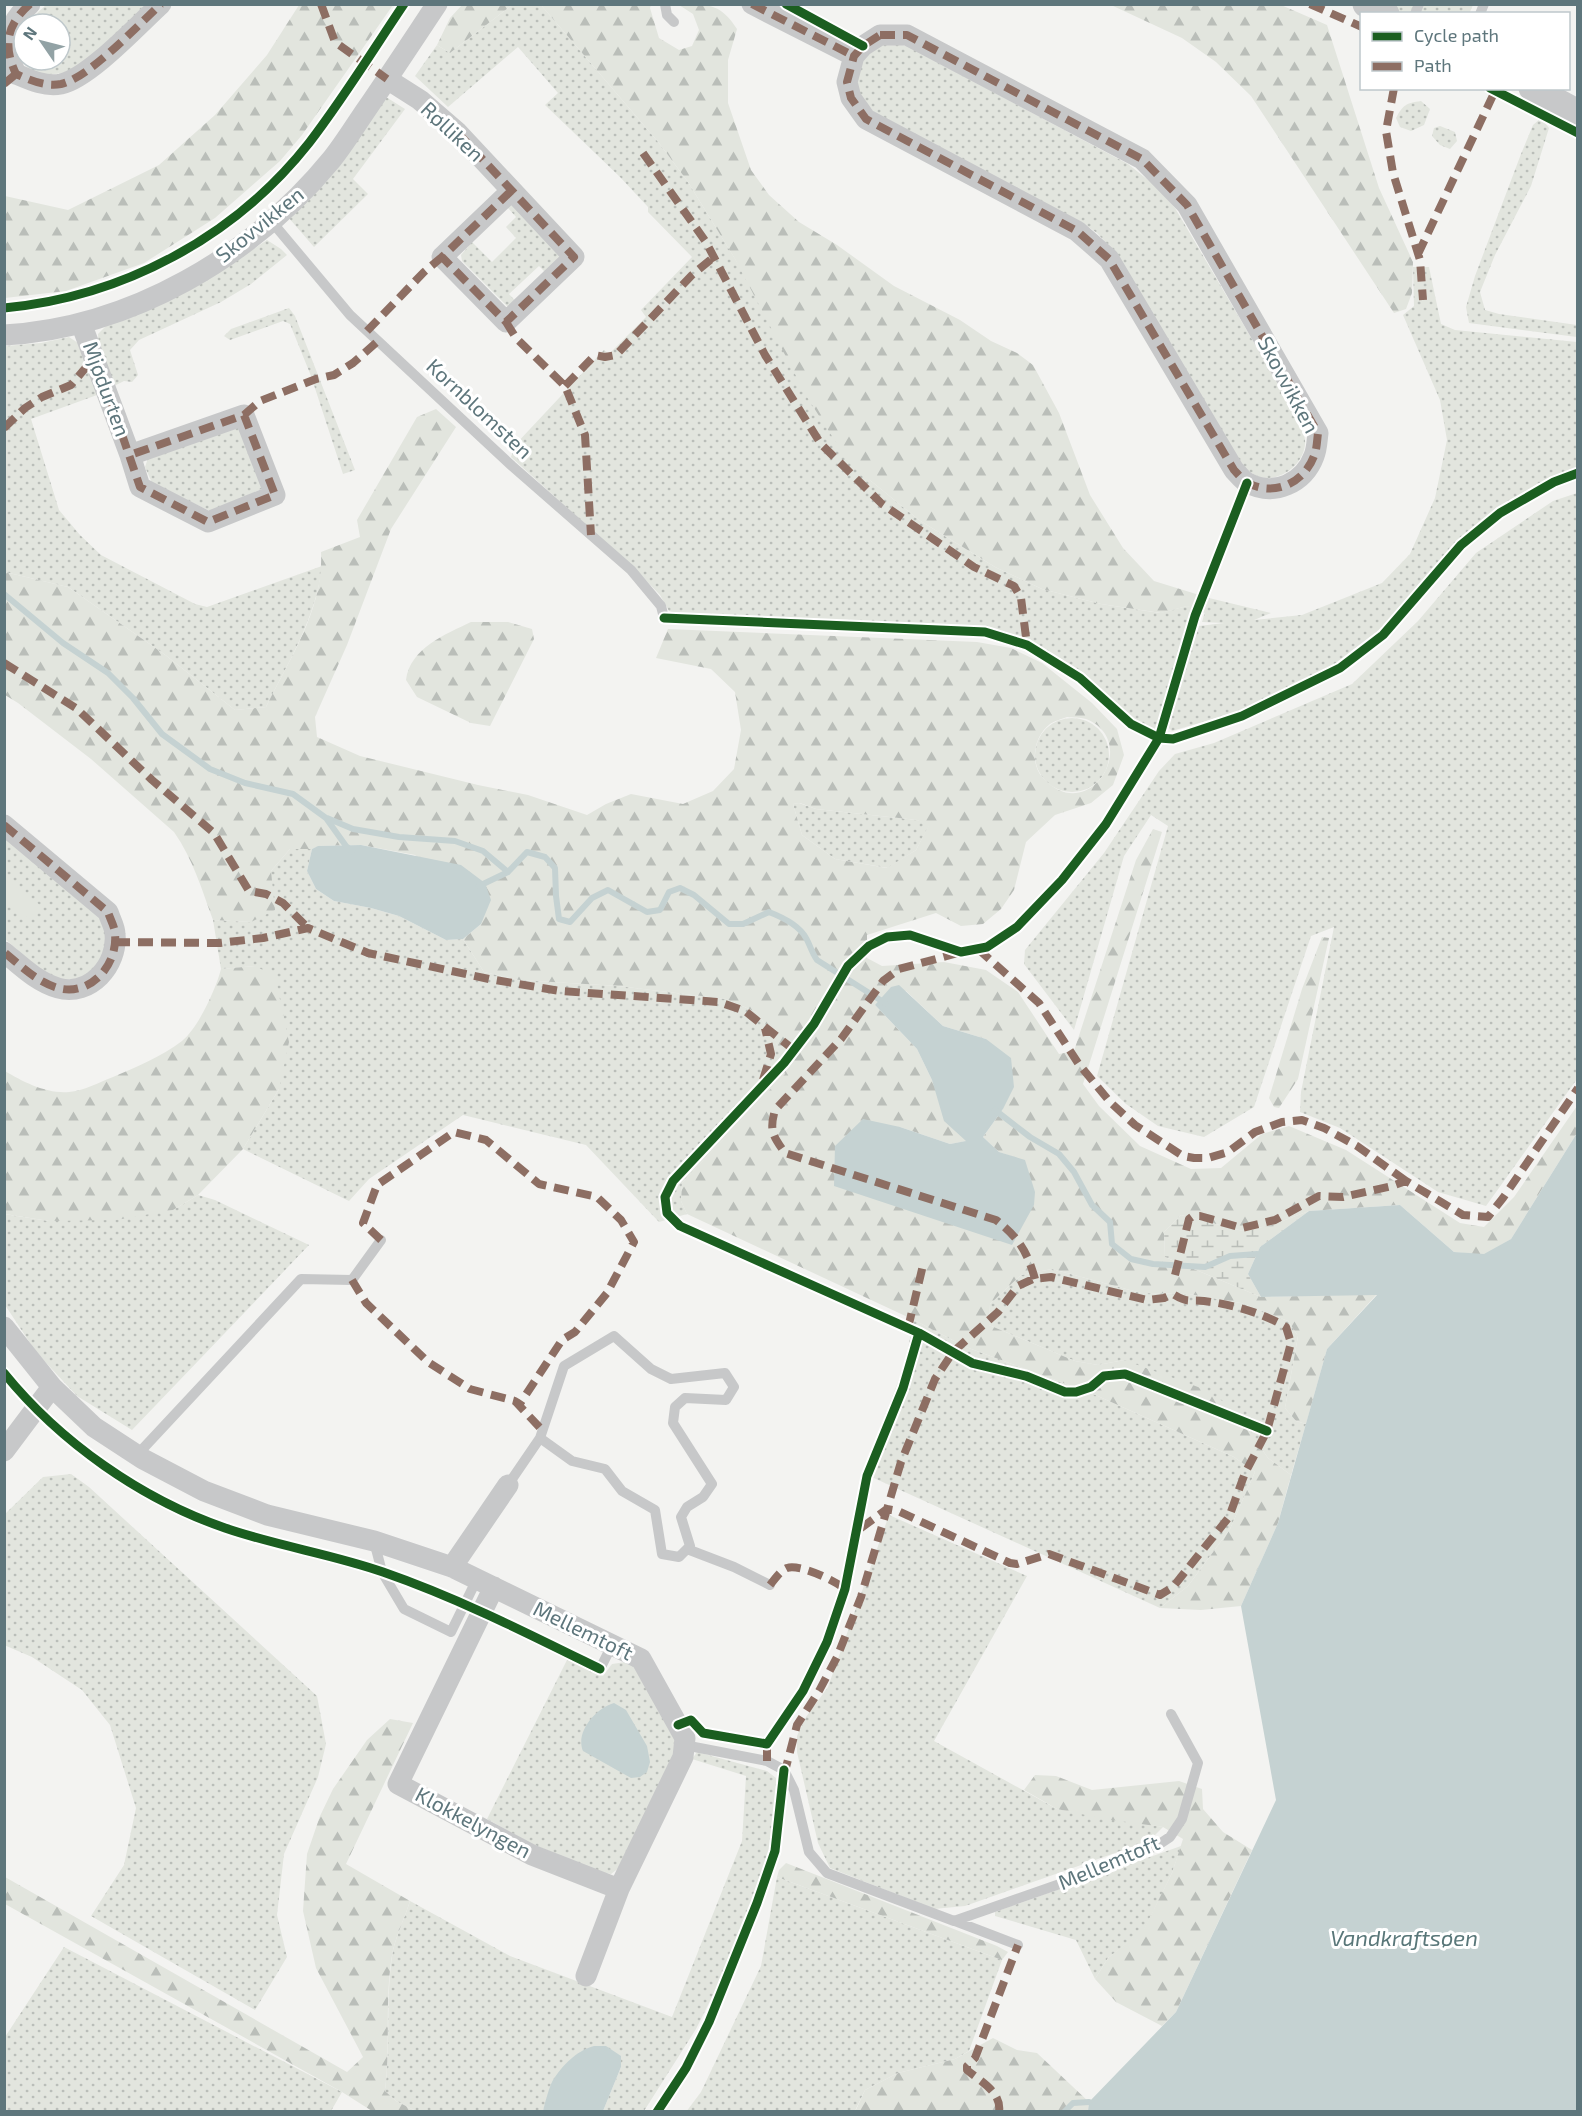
<svg xmlns="http://www.w3.org/2000/svg" width="1582" height="2116" font-family="'Exo 2',sans-serif">
<style>
.green{fill:url(#green-dots)}
.forest{fill:url(#forest-firs);fill-rule:evenodd}
.wetland{fill:url(#wetland-marsh)}
.pitch{fill:#e2e5de}
.water{fill:#c5d2d2}
.lines{fill:none;stroke-linecap:round;stroke-linejoin:round}
.stream{stroke:#c5d2d2;stroke-width:6}
.service{stroke:#c7c8c9;stroke-width:10}
.minor{stroke:#c7c8c9;stroke-width:21}
.tertiary{stroke:#c7c8c9;stroke-width:27}
.quiet{stroke:#8d6e63;stroke-width:8;stroke-dasharray:15 8;stroke-linecap:butt}
.cycleway-casing{stroke:#fff;stroke-width:13}
.cycleway{stroke:#1b5e20;stroke-width:9}
.labels{text-anchor:middle;stroke-width:6;stroke-linejoin:round;paint-order:stroke}
.street-label{font-size:21px;fill:#5e767c;stroke:#fff}
.water-label{font-size:22px;font-style:italic;fill:#597779;stroke:#fff}
</style>
<defs>
<pattern id="green-dots" width="8" height="8" patternUnits="userSpaceOnUse" patternTransform="scale(1.5)"><rect width="8" height="8" fill="#e2e5de"/><path d="M2 2h.1M6 6h.1" fill="none" stroke="#babeb9" stroke-width="1.8" stroke-linecap="round"/></pattern>
<pattern id="forest-firs" width="22" height="20" patternUnits="userSpaceOnUse" patternTransform="scale(1.5)"><rect width="22" height="20" fill="#e2e5de"/><path d="M5 1l3.5 6h-7zM16 11l3.5 6h-7z" fill="#babeb9"/></pattern>
<pattern id="wetland-marsh" width="20" height="14" patternUnits="userSpaceOnUse" patternTransform="scale(1.5)"><rect width="20" height="14" fill="#e2e5de"/><path d="M1 5h8M5 5V1M11 12h8M15 12V8" fill="none" stroke="#babeb9"/></pattern>
</defs>
<rect width="100%" height="100%" fill="#f3f3f1"/>
<path class="green" d="M46 5H145C124 26 102 50 77 67 63 76 37 78 25 65 14 54 18 39 24 26V60H60V24H25Z
M512 5H541L659 143 688 182 871 481 919 520 995 567 1042 589 1101 604 1160 613 1187 606 1194 608 1157 732C1132 724 1115 701 1095 685 1066 658 1028 640 990 630L675 613 669 611 660 595 639 573 511 457 515 445 604 350 609 354 646 317 641 310 692 257 648 212V207L620 177 545 105 558 93 518 47 448 107 415 76 437 45 450 53Z
M1384 5H1473L1469 14 1402 13Z
M894 43 907 46 1128 164 1158 188 1175 208 1293 409C1298 418 1304 429 1305 440 1307 463 1279 485 1257 476 1248 472 1242 464 1236 457L1115 252 1097 233 1083 223 874 112 857 92 858 65 879 45Z
M386 97 405 109 353 179 368 194 314 247 288 217Z
M1421 101 1430 109 1424 125 1411 131 1400 127 1396 118C1403 105 1406 103 1421 101Z
M1541 118 1549 128 1531 186 1495 255 1480 292 1485 310 1499 314 1577 325V337L1469 323 1466 307 1475 276 1521 154 1533 125Z
M1440 126 1455 132 1457 141 1450 149 1440 145 1432 136 1434 128Z
M509 204H517L565 255 549 276 539 266 509 294 519 305 507 306 462 261 461 255 472 242 492 262 516 238 506 227 516 217 507 207Z
M267 240 281 249 287 255 251 284 221 302 139 340 130 350 138 375 132 382 124 381 114 386 99 350 98 334 106 326 167 301 204 282Z
M1413 267H1429L1441 324 1455 330 1577 342V469L1537 484 1477 525 1448 553 1410 600 1376 635 1334 667 1240 711 1172 731 1167 726 1199 626 1224 623 1202 622 1209 598 1271 613 1254 620 1302 615 1382 583 1410 554 1435 498 1447 440 1440 400 1403 315 1414 306Z
M289 308 295 316 355 470 343 474 311 376 290 324 283 321 230 340 224 336 231 329Z
M69 337 78 343 97 395 31 419 59 510 80 535 101 555 195 604 207 607 322 566C316 618 289 661 266 707L235 710 164 654 68 587 5 572V346L41 343Z
M238 427 264 488 210 511 152 483 145 467 148 458Z
M1577 493V1079L1486 1206 1438 1192 1340 1128 1300 1112 1301 1092 1334 927 1311 936 1254 1107 1204 1137 1158 1126 1126 1104 1097 1076 1168 826 1151 815 1124 856 1074 1030 1024 964 1025 950 1104 853 1159 771 1175 754 1214 743 1352 684 1418 621 1476 553 1553 501Z
M1035 755a37 37 0 1 1 74 0a37 37 0 1 1-74 0Z
M799 803 816 809 917 820 930 824 916 850 888 868 835 859 802 835 793 804Z
M4 835 100 918 107 936V952C101 959 93 972 85 976 53 990 27 957 5 939Z
M290 849H312L307 871 316 889 334 901 371 908 399 916 446 940 463 939 484 972 519 980 618 986 726 999 756 1012 774 1036 786 1074 682 1183 681 1201 687 1214 659 1222 586 1145 463 1115 369 1179 349 1201 243 1149 279 1089 255 966 221 969 213 920 251 922 271 871Z
M198 1195 215 1200 309 1245 132 1430 77 1396 36 1352 5 1305 4 1214 49 1221 173 1210Z
M1052 1269 1141 1293 1189 1294 1241 1303 1288 1321 1298 1336 1285 1408 1296 1421 1306 1424 1291 1475 1268 1458 1256 1441 1124 1360 1098 1365 1075 1361 989 1325 990 1304 1021 1275Z
M914 1320 966 1347 1091 1393 1234 1457 1255 1472 1230 1529 1188 1586 1160 1608 865 1474 868 1460 904 1366Z
M71 1474 89 1487 317 1696 326 1744 318 1777 284 1854 277 1915 287 1957 255 2010 91 1916 124 1865 136 1808 110 1725 82 1690 32 1657 4 1645 5 1514 43 1477Z
M889 1515 1027 1576 934 1741 1057 1809 1163 1827 1149 1841 965 1906 934 1909 830 1868 818 1843 797 1752V1736L806 1717 828 1687Z
M568 1658 603 1676 612 1664 626 1662 642 1671 679 1746 620 1867 611 1874 600 1872 530 1843 487 1819Z
M697 1752 767 1771 776 1778 777 1795 771 1851 753 1906 726 1969 696 2029 644 2111H603L621 2067 552 2082 543 2111H416L396 2101 385 2091C391 2044 385 1997 393 1950 397 1934 405 1917 410 1901L510 1956 672 2017 742 1841 746 1776 692 1759Z
M1181 1846 1172 1873 1144 1930 1108 1958 1095 1979 1076 1940 995 1916V1912Z
M777 1877 1002 1960 969 2051 955 2059 898 2073 865 2090 855 2111 686 2112 701 2092 761 1966Z
M64 1947 342 2092 331 2111H5V2037Z"/>
<path class="forest" d="M299 5H393L302 135 280 161 215 218 144 263 66 291 5 298V196L68 210 159 165 215 115 267 55Z
M462 5H512L450 53 437 45 450 18Z
M541 5H651L650 8 659 38 679 50 692 46 699 30 693 14 679 5C708 4 720 3 737 29L728 60V103L751 170 769 195 799 222 837 245 894 286 960 320 991 341 1017 353 1033 365 1059 413 1090 495 1123 548 1154 581 1209 598 1205 613 1187 606 1161 613 1101 604 1042 589 995 567 919 520 871 481 837 444 807 397 735 259 688 182 659 143Z
M1111 5H1281L1327 25 1379 188 1413 262 1412 293 1406 309 1394 313 1251 96 1216 62 1182 38Z
M436 409 456 427 391 529 347 645 315 717 317 737 360 756 478 785 528 795 587 815 606 804 631 794 683 804 713 791 734 769 741 730 735 692 711 669 656 658 668 629 977 642 1011 648 1042 663 1092 703 1117 729 1124 755 1113 785 1091 803 1055 815 1026 842 1014 890 1001 909 983 924 961 926 936 913 867 935V958L882 966 944 962 986 970 1018 992 1059 1054 1074 1051 1136 860 1153 829 1162 832 1083 1084 1099 1106 1140 1146 1191 1169 1221 1168 1262 1134 1289 1126 1346 1150 1460 1223 1484 1227 1514 1197 1577 1106V1133L1511 1239 1484 1255 1454 1252 1400 1205 1309 1211 1272 1225 1243 1231 1181 1215 1164 1232 1165 1257 1261 1297 1377 1294 1327 1349 1306 1424 1296 1421 1285 1408 1298 1336 1288 1321 1241 1303 1189 1294 1141 1293 1052 1269 1021 1275 990 1304 989 1325 1075 1361 1098 1365 1124 1360 1198 1387 1240 1411 1256 1441 1268 1458 1291 1475 1278 1523 1241 1606 1201 1610 1160 1608 1188 1586 1230 1529 1255 1472 1234 1457 1091 1393 966 1347 914 1320 687 1214 681 1201 682 1183 785 1074 774 1036 756 1012 726 999 618 986 519 980 484 972 463 939 481 924 415 855 361 845 319 846 312 849H290L271 871 275 910 251 922 213 920C202 890 193 859 174 832L91 759 18 703 5 695V572L68 587 164 654 235 710 266 707C290 658 324 608 321 552L360 537 357 520 417 417ZM1067 717C1073 718 1080 717 1086 719 1142 741 1089 828 1043 778 1029 763 1034 736 1050 724 1054 721 1062 719 1067 717ZM800 803 816 809 917 820 929 825 916 850 887 868 835 859 802 835 793 804ZM906 991 943 1026 986 1039 1003 1109 983 1137 999 1152 1025 1161 835 1146 900 1127 950 1144 967 1141 932 1080 917 1049 875 1005Z
M471 622H508L532 629 534 639 490 726 471 723 417 697 406 680C410 648 446 634 471 622Z
M1322 937 1329 938 1298 1079 1279 1108 1274 1107 1269 1098 1302 989Z
M255 966 275 976 289 1042 279 1089 243 1149 198 1195 173 1210 116 1220 49 1221 5 1214V1071C23 1082 47 1094 69 1092 83 1091 100 1082 113 1077 136 1067 161 1057 182 1041 198 1028 216 989 221 969Z
M390 1719 413 1723 346 1864 410 1901C405 1917 397 1934 393 1950 384 1997 391 2044 385 2091L396 2101 416 2111H372L342 2092 5 1904V1877L347 2072 363 2057 316 1968 303 1911 307 1854 320 1816 333 1789 367 1740Z
M1035 1775 1056 1776 1092 1790 1179 1781 1202 1789 1203 1809 1223 1832 1252 1850 1176 2012 1162 2026 1116 2002 1095 1979 1108 1958 1144 1929 1172 1873 1183 1839 1163 1827 1105 1819 1057 1809 1024 1790Z
M786 1863 997 1946 1008 1952 1002 1960 777 1877 779 1870Z
M993 2038 1017 2050 1037 2053 1089 2102 1088 2112H855L865 2090 898 2073 955 2059Z"/>
<path class="wetland" d="M1309 1211 1260 1247 1248 1274 1261 1297 1165 1257 1164 1232 1181 1215 1243 1231 1272 1225Z"/>
<path class="pitch" d="M5 879 40 905 29 919 5 900Z"/>
<path class="water" d="M361 845 461 865 485 883 491 900 481 924 463 939 446 940 399 916 371 908 334 901 316 889 307 871 312 849 318 846Z
M899 985 943 1026 986 1039 1011 1058 1014 1087 1003 1109 983 1137 999 1152 1025 1160 1035 1192 1034 1205 1012 1245 834 1186 835 1146 863 1119 900 1127 950 1144 966 1141 944 1121 932 1080 917 1049 875 1005 891 987Z
M1577 1133V2111H1088L1089 2102 1176 2012 1276 1800 1241 1606 1278 1523 1327 1349 1377 1295 1261 1297 1248 1274 1260 1247 1309 1211 1400 1205 1454 1252 1484 1254 1511 1239Z
M614 1703 626 1710 647 1746 650 1762 647 1772 640 1777 631 1778 583 1751C575 1732 596 1708 614 1703Z
M594 2046H606L621 2056V2067L603 2111H543C545 2102 548 2092 551 2084 559 2068 577 2050 594 2046Z"/>
<g class="lines">
<path class="stream" d="M4 594 63 643 108 673 133 698 162 734 210 769 245 783 293 794 326 818 346 846 352 851
M327 818 353 829 399 837 455 841 483 851 508 872
M479 886 508 872 527 852 545 857 555 868 556 896 559 919 570 922 592 898 608 890 647 912 660 910 669 892 680 888 694 895 729 924H743L769 912C782 917 799 925 806 938 810 945 812 953 817 960L885 1003
M995 1110 1030 1137 1059 1154 1074 1172 1092 1205 1110 1222 1112 1244 1131 1259 1153 1264 1205 1267 1230 1256 1257 1254
M1064 2112 1073 2103 1089 2102"/>
<path class="service" d="M665 4 667 15 674 22
M1415 14 1419 4
M1480 14 1484 4
M272 222 350 315 512 466 631 570 661 606 664 618
M137 1455 301 1279 352 1280 381 1240
M508 1485 540 1438 572 1461 605 1469 622 1491 655 1510 662 1554 679 1557 690 1546 681 1517 687 1507 703 1497 712 1484 673 1423 675 1407 685 1398 726 1400 734 1387 725 1373 671 1379 651 1369 614 1336 564 1366 540 1438
M374 1541 382 1572 404 1609 451 1632 477 1579
M687 1549 734 1567 770 1585
M600 1669 612 1645
M684 1745 767 1761 784 1770 794 1790 809 1852 827 1873 954 1921 1117 1864 1158 1845 1170 1837 1182 1819 1198 1763 1171 1714
M955 1921 1018 1945"/>
<path class="minor" d="M30 4C6 25 3 46 16 74 30 80 45 87 61 84 89 78 138 25 161 4
M752 4 854 56
M880 35H907L1142 159 1187 205 1318 433C1317 440 1317 449 1314 456 1304 483 1274 497 1248 483 1243 481 1238 474 1234 470L1109 259 1077 231 866 119 851 98 847 82 854 56 863 46Z
M387 79 420 100 457 132 574 257 506 322 442 257 511 191
M81 323 130 455 140 487 208 522 275 495 244 415 130 455
M4 335C131 328 253 256 332 159 344 144 355 126 366 110 390 75 413 40 437 4
M4 825 108 912C110 919 115 927 115 934 118 965 90 997 58 988 37 982 21 966 4 952
M4 1327 52 1387 94 1427 143 1459 204 1491 267 1515 374 1541 452 1567 641 1659 685 1738 683 1757 619 1889
M4 1451 52 1387
M452 1567 508 1485
M494 1587 398 1784 532 1855 619 1889 586 1976"/>
<path class="tertiary" d="M1366 4 1386 14
M1532 88 1578 113"/>
<path class="quiet" d="M30 4C6 25 3 46 16 74 30 80 45 87 61 84 89 78 138 25 161 4
M321 4 335 42 387 79
M752 4 854 56
M1310 4 1362 27
M880 35H907L1142 159 1187 205 1318 433C1317 440 1317 449 1314 456 1304 483 1274 497 1248 483 1243 481 1238 474 1234 470L1109 259 1077 231 866 119 851 98 847 82 854 56 863 46Z
M4 84 16 74
M1394 88 1386 131 1393 173 1420 260 1423 300
M457 132 574 257 506 322 442 257 511 191
M643 153 706 242 765 355 821 444 882 504 974 567 1014 586 1021 598 1027 645
M1418 254 1495 91
M506 322 516 338 565 386 585 435 591 535
M367 331 424 272 442 257
M565 386 595 355 605 357 616 355 692 275 714 257
M107 391 140 487 208 522 275 495 244 415 130 455
M244 415 260 401 316 379 334 375 353 363 378 341
M4 428 25 408 42 397 71 385 94 358
M4 663 76 708 152 780 214 833 249 891 266 894 283 903 308 928
M4 825 108 912C110 919 115 927 115 934 118 965 90 997 58 988 37 982 21 966 4 952
M115 942 220 943 263 938 308 928 368 953 489 979 560 991 719 1002 745 1011 794 1050
M978 949 1039 1003 1078 1063 1110 1102 1135 1125 1183 1156 1194 1158H1208L1228 1152 1255 1132 1282 1122 1302 1120 1324 1128 1357 1146 1406 1181
M958 953 899 969 883 981 841 1039 775 1110C769 1131 773 1136 785 1153L996 1220C1019 1238 1027 1251 1035 1279
M763 1080 771 1054 765 1028
M381 1240 363 1223 377 1185 454 1132 486 1140 539 1184 597 1197 621 1220 634 1242 607 1293 575 1332 562 1340 519 1405
M1175 1275 1189 1219 1193 1216H1200L1242 1228 1275 1220 1319 1196 1343 1197 1392 1186 1406 1181 1463 1215 1488 1217 1503 1198 1578 1088
M352 1280 366 1303 428 1362 470 1389 515 1401 542 1430
M908 1328 924 1261
M770 1585C775 1579 780 1571 787 1568 800 1564 834 1580 845 1589
M767 1761V1744L769 1740
M784 1775 797 1725 819 1691 837 1657 861 1597 901 1462 935 1379 953 1352 998 1312 1018 1286 1033 1279 1051 1277 1147 1300 1164 1298 1173 1294C1189 1304 1188 1299 1204 1301 1231 1304 1263 1313 1286 1327L1291 1343 1267 1431 1245 1473 1229 1517 1173 1587 1160 1595 1049 1554 1017 1564 1010 1563 898 1511 887 1509 857 1531
M999 2112C1002 2092 980 2081 967 2070V2066L975 2058 1018 1945"/>
<g class="cycleway-casing">
<path id="cycleway" d="M786 4 863 46
M1490 88 1578 133
M4 308C123 297 235 237 309 143 343 99 373 50 404 4
M1247 483 1195 616 1159 738 1106 824 1062 880 1017 927 987 947 961 952 910 935 887 937 869 946 848 966 814 1024 784 1063 673 1181 665 1197 667 1213 680 1226 919 1333 972 1363 1026 1376 1065 1392H1076L1091 1387 1104 1376 1125 1374 1267 1431
M664 618 985 632 1027 645 1080 678 1131 724 1159 738 1173 739 1242 716 1340 668 1383 635 1461 545 1500 513 1554 482 1578 473
M4 1373C60 1442 141 1499 225 1528 277 1546 332 1554 383 1572 458 1598 529 1634 600 1669
M678 1725 691 1720 703 1733 767 1744 803 1691 827 1642 845 1589 867 1476 903 1388 919 1333
M657 2112 686 2068 709 2022 757 1903 775 1851 784 1770"/>
</g>
<use href="#cycleway" class="cycleway"/>
</g>
<g class="labels">
<g class="street-label">
<text transform="translate(452 132) rotate(43)" y="7">Rølliken</text>
<text transform="translate(260 225) rotate(-39)" y="7">Skovvikken</text>
<text transform="translate(1288 385) rotate(62)" y="7">Skovvikken</text>
<text transform="translate(106 389) rotate(70)" y="7">Mjødurten</text>
<text transform="translate(479 409) rotate(43)" y="7">Kornblomsten</text>
<text transform="translate(583 1631) rotate(26)" y="7">Mellemtoft</text>
<text transform="translate(473 1823) rotate(28)" y="7">Klokkelyngen</text>
<text transform="translate(1109 1863) rotate(-23)" y="7">Mellemtoft</text>
</g>
<g class="water-label">
<text x="1404" y="1946">Vandkraftsøen</text>
</g>
</g>
<rect width="1582" height="2116" fill="none" stroke="#5e767c" stroke-width="12"/>
<rect x="1360" y="12" width="210" height="78" fill="#ffffff" stroke="#bfc8cb" stroke-width="1.5"/>
<rect x="1372" y="32" width="30" height="9" fill="#1b5e20" stroke="#bfc8cb" stroke-width="1.5"/>
<text x="1414" y="42" font-size="18" fill="#5e767c">Cycle path</text>
<rect x="1372" y="62" width="30" height="9" fill="#8d6e63" stroke="#bfc8cb" stroke-width="1.5"/>
<text x="1414" y="72" font-size="18" fill="#5e767c">Path</text>
<g transform="translate(42 42) rotate(305)"><circle r="28" fill="#ffffff" stroke="#bfc8cb" stroke-width="1.5"/>
<path d="M0-4.5L10 22L0 15L-10 22Z" fill="#92a2a5"/>
<text y="-9" font-size="16" font-weight="bold" text-anchor="middle" fill="#5e767c">N</text>
</g>
</svg>
